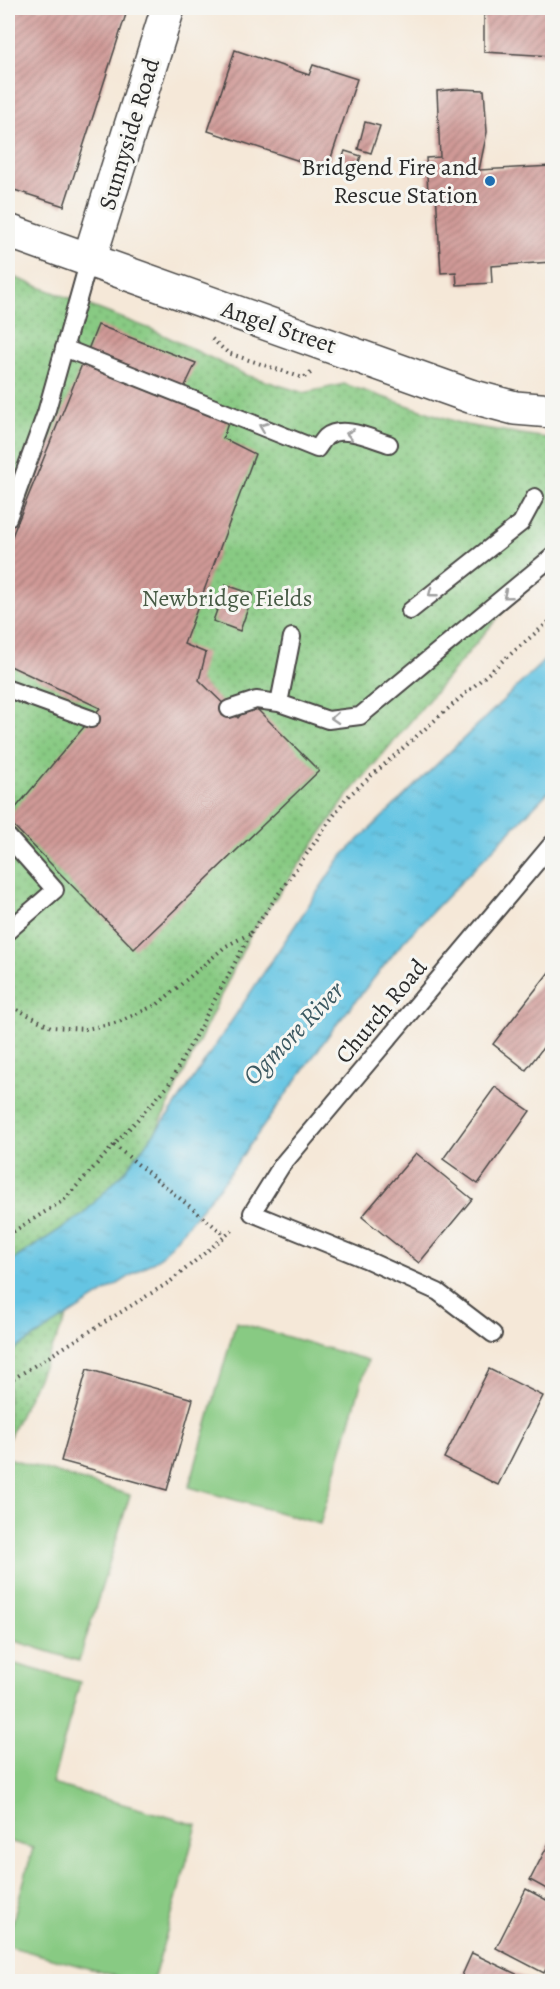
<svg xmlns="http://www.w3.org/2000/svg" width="560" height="1989" font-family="Alegreya,serif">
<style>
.green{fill:url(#green-dots);stroke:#5a7a57;stroke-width:1.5}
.pitch{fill:#88ca83;stroke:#5a7a57;stroke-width:1.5}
.water{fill:url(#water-ripples);stroke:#487887;stroke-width:1.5}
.building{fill:url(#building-hatch)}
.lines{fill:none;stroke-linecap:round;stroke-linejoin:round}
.service-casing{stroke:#494745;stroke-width:20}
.minor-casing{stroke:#494745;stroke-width:36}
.tertiary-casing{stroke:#494745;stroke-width:36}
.path{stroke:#494745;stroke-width:4;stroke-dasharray:1.5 4.5;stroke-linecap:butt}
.service{stroke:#fff;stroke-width:16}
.minor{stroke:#fff;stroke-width:33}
.tertiary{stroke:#fff;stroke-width:33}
.oneway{stroke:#a0a0a0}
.poi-dot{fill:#1f6fb2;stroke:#f6f6f2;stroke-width:2}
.labels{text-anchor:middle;stroke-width:6;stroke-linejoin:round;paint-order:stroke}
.street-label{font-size:24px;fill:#2b2b2b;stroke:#f6f6f2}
.poi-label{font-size:24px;fill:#2b2b2b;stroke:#f6f6f2;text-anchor:end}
.park-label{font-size:24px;fill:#475b45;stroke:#f6f6f2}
.water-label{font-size:26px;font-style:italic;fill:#3c5962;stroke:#f6f6f2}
</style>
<defs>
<pattern id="green-dots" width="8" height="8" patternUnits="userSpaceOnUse" patternTransform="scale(1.5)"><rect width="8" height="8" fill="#88ca83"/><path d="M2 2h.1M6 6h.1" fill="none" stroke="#6fa46b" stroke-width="1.8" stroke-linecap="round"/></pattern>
<pattern id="water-ripples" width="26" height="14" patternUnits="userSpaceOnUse" patternTransform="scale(1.5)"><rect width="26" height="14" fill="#65c5e3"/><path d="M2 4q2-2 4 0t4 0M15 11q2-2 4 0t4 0" fill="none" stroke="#58a9c3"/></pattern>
<pattern id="building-hatch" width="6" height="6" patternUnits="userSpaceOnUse" patternTransform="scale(1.5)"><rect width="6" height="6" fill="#d09a97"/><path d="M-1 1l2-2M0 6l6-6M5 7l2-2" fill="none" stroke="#a97e7b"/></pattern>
</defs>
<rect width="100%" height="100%" fill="#f6f6f2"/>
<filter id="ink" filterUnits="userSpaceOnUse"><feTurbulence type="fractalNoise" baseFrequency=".0167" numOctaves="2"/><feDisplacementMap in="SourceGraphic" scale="12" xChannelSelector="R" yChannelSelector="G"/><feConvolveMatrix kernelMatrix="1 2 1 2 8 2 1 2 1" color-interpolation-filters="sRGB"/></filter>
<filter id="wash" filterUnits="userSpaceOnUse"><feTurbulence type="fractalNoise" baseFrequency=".008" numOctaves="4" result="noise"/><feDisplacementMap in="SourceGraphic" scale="24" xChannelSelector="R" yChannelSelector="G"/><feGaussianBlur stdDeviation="1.35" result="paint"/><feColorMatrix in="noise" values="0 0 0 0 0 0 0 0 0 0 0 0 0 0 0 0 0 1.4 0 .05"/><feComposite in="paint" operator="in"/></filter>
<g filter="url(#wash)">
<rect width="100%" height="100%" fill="#f5e8d8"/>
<path class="green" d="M8 275 153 330 246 375 304 393 344 384 466 425 552 439V553L346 798 251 933 8 1440Z"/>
<path class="pitch" d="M236 1322 368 1360 320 1524 189 1487Z
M8 1458 130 1495 79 1661 8 1639Z
M8 1662 80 1682 52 1784 197 1825 153 1981H134L8 1946V1939L33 1848 8 1841Z"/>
<path class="water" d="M552 653V788L404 941 333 1029 224 1181 162 1256 8 1354V1263L81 1216 124 1172 173 1109 340 858Z"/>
<g id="blocks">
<path class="building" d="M8 8H128L64 206 8 188Z
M507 8H552V56L484 52V13H507Z
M235 50 309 75 313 65 357 79 327 170 208 131Z
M460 89 484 90 487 132 479 170 552 166V262L491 266 492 283 457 285 456 272 441 273 436 192H428L426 158 440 157 437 91Z
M365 122 380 126 371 153 358 149Z
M345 151 361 156 355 173 339 168Z
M98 325 196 363 182 392 232 411 223 438 255 454 184 644 206 653 199 680 238 718 251 703 319 771 134 949 8 820V817L100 708 8 665V546Z
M226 585 253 594 240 631 213 621Z
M550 971 552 973V1036L526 1070 493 1044Z
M495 1087 530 1111 478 1184 443 1159Z
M416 1153 472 1199 419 1263 362 1217Z
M87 1369 193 1399 167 1490 61 1461Z
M489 1369 543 1396 498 1485 444 1458Z
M552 1837V1892L530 1880Z
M526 1889 552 1903V1956L544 1973 496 1948Z
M472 1953 533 1982H459Z"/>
</g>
</g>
<g filter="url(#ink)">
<use href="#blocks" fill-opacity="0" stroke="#494745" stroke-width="1.5"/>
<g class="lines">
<g class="service-casing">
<path id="service" d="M64 348 317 449C320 445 323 440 326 437 342 424 372 439 389 444
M8 518 46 413 89 260
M410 611 521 523 535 497
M292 637 279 703 328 720 360 716 552 557
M8 689 91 719
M229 709 256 700 279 703
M8 837 55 890 8 931
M493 1334 438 1292 365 1259 252 1213 282 1165 552 844"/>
</g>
<g class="minor-casing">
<path id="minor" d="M89 260 168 8"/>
</g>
<g class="tertiary-casing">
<path id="tertiary" d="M8 231 470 396 515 408 552 411"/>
</g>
<path class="path" d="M212 339 228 353 303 378 311 373
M251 933 346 798 506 658 552 619
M8 1002 11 1006 51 1027 86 1029 119 1022 158 1004 226 946 251 933 168 1086 64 1200 8 1235
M114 1145 225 1235
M8 1382 171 1281 235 1228"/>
<use href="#service" class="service"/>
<use href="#minor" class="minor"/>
<use href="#tertiary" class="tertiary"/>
</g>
<defs><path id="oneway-chevron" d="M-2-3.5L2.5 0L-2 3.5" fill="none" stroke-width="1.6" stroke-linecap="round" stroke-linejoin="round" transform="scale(1.5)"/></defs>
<g class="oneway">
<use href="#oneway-chevron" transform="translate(263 427) rotate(-158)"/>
<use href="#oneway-chevron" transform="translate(350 434) rotate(-170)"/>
<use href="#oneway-chevron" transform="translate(432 593) rotate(142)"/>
<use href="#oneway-chevron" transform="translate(507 595) rotate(141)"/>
<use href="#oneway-chevron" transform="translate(335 718) rotate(177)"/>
</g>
</g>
<circle class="poi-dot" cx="490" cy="181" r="6"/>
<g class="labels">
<g class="street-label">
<text transform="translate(129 134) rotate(-73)" y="8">Sunnyside Road</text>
<text transform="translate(279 327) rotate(19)" y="8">Angel Street</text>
<text transform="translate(381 1011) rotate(-50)" y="8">Church Road</text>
</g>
<g class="poi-label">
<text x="478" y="175">Bridgend Fire and<tspan x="478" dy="28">Rescue Station</tspan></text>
</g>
<g class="park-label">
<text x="227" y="606">Newbridge Fields</text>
</g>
<g class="water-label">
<text transform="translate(293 1033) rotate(-46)" y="9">Ogmore River</text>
</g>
</g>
<rect width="560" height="1989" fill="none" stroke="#f6f6f2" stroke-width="30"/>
</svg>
